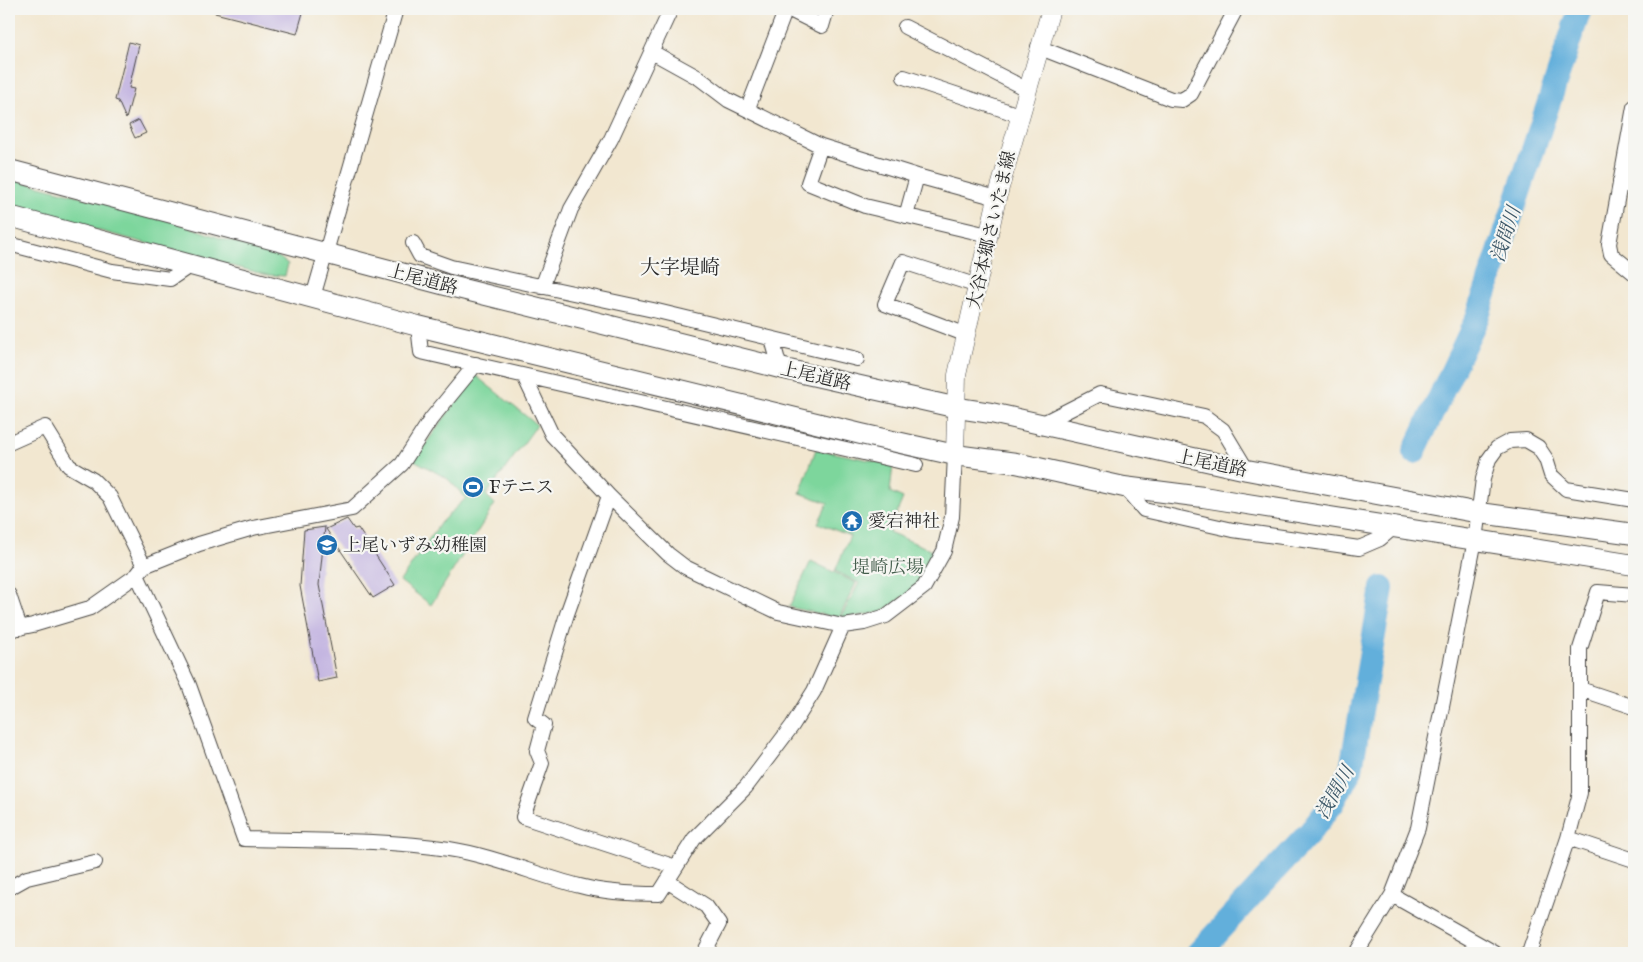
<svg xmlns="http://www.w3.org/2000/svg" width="1643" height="962" font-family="'IM FELL English','Noto Serif JP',serif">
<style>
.green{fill:#7dd69c;stroke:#548064}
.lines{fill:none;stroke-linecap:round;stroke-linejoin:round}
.river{stroke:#62afdb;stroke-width:24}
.building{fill:#c4b6e1}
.minor-casing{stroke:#494744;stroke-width:16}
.major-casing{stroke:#494744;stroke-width:19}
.highway-casing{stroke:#494744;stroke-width:22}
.minor{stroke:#fff;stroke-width:14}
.major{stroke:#fff;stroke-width:18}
.highway{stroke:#fff;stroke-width:20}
.labels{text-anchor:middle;stroke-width:4.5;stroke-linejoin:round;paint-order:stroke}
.street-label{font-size:18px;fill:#2b2b2b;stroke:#f6f6f2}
.poi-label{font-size:18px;fill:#2b2b2b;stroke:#f6f6f2;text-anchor:start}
.park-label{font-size:18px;fill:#445e4d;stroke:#f6f6f2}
.water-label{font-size:19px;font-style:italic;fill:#3e5969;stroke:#f6f6f2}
.quarter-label{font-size:20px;fill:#2b2b2b;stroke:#f6f6f2}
</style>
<rect width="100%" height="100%" fill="#f6f6f2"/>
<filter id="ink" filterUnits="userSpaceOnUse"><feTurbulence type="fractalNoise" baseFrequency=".02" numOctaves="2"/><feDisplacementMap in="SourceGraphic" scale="10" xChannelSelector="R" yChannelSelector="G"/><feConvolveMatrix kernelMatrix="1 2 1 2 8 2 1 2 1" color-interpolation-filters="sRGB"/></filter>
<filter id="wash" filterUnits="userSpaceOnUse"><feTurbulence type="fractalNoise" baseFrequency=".0096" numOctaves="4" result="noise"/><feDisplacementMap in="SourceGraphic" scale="20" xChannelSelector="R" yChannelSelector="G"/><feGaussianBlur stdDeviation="1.12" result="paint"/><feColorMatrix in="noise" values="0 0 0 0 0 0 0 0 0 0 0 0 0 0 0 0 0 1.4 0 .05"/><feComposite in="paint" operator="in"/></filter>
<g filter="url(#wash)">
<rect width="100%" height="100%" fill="#f2e7d0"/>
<path class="green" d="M9 178 168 219 220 238 276 255 288 264 285 276 267 275 9 207Z
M475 375 537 425 486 495 495 504 431 605 400 581 441 522 466 498 448 479 414 460Z
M816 449 893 465 890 492 903 498 889 532 936 552 916 588 882 612 840 619 859 583 835 571 850 536 818 523 828 503 800 493Z
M811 561 856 583 839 618 789 607Z"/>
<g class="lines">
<path class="river" d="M1414 452 1477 318 1580 9
M1198 953 1310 832 1333 803 1351 769 1382 588"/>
</g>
<g id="blocks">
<path class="building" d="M215 9H304L297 34 215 13Z
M129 42 139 45 129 88 134 89 126 119 118 101 115 100Z
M139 120 146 133 135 138 129 125Z
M347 519 354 529 358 528 395 585 373 598 326 529Z
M325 527 319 585 337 678 318 682 300 586 304 530Z"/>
</g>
</g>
<g filter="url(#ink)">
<use href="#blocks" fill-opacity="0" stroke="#494744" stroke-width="1"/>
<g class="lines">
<g class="minor-casing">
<path id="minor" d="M788 9 822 26 827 9
M905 27 1026 89
M1038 47 1171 99 1182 100 1191 94 1236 9
M652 52 699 78 728 100 821 146 917 176 997 198
M904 77 1019 115
M1634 107 1609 244 1611 254 1634 273
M748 108 786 9
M821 146 808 183 865 206 988 235
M1620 181 1634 187
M906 216 917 176
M413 243 420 256 451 267 653 310 857 359
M9 244 112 271 170 279 191 265
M542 287 571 209 611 139 671 9
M313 297 396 9
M418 326 421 352 916 465
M967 335 885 304 903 262 978 286
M772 339 780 368
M524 376 552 435 609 496 668 554 685 567 778 612 843 626 864 623 886 616 924 587 944 551 952 517 955 455
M1041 424 1100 394 1204 416 1223 430 1247 470
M9 443 45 427 69 466 93 480 110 497 144 566
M1124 487 1144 510 1233 530 1359 548 1380 539 1393 528
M609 496 567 614 535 718 544 725 537 751 542 763 523 817 676 867
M137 575 189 685 244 839C312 841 382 839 449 849 494 856 536 875 580 886 606 893 632 894 659 894L694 839 746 787 792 726 814 691 843 626
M9 595 20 628
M9 630 33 625 90 608 137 575 144 566 199 544 253 528 352 509 402 464 431 419 476 364
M1580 689 1634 707
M1568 838 1634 860
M667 881 706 906 719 924 704 953
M9 888 27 878 95 862
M1392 895 1495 953
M1356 953 1392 895 1418 828 1475 540 1483 479 1489 459 1497 448 1510 441 1526 440 1538 447 1546 459 1551 475 1566 489 1634 500
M1529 953 1568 838 1580 793V649L1598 592 1634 595"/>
</g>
<g class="major-casing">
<path id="major" d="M955 455 957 375 997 198 1051 9"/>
</g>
<g class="highway-casing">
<path id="highway" d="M9 170 446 285 780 368 958 408 991 413 1247 470 1480 513 1634 534
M9 216 418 326 861 434 955 455 1016 463 1124 487 1203 497 1634 565"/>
</g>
<use href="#minor" class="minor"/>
<use href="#major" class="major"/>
<use href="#highway" class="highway"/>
</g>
</g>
<defs>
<g id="stadium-disc" transform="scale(1.125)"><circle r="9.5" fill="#1f6fb2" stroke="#f6f6f2"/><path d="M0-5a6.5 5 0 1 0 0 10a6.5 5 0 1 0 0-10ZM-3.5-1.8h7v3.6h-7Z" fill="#fff"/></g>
<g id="temple-disc" transform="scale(1.125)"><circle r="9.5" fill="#1f6fb2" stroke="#f6f6f2"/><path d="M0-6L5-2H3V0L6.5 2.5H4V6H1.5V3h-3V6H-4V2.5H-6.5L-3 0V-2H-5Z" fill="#fff"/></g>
<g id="school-disc" transform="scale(1.125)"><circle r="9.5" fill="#1f6fb2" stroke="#f6f6f2"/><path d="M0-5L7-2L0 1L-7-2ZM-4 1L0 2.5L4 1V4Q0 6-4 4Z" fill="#fff"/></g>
</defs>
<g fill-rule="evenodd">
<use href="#stadium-disc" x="473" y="487"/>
<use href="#temple-disc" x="852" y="521"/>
<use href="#school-disc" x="327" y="545"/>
</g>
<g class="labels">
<g class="street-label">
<text transform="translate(991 230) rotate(-77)" y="6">大谷本郷さいたま線</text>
<text transform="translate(423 279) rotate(15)" y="6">上尾道路</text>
<text transform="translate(816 376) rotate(13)" y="6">上尾道路</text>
<text transform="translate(1212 463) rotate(12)" y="6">上尾道路</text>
</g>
<g class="poi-label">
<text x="489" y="493">Fテニス</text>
<text x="868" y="527">愛宕神社</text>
<text x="343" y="551">上尾いずみ幼稚園</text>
</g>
<g class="park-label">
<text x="888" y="573">堤崎広場</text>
</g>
<g class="water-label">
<text transform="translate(1505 234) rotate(-72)" y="7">浅間川</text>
<text transform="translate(1334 792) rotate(-60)" y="7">浅間川</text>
</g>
<g class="quarter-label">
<text x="680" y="274">大字堤崎</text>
</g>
</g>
<rect width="1643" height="962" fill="none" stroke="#f6f6f2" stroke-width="30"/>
</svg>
